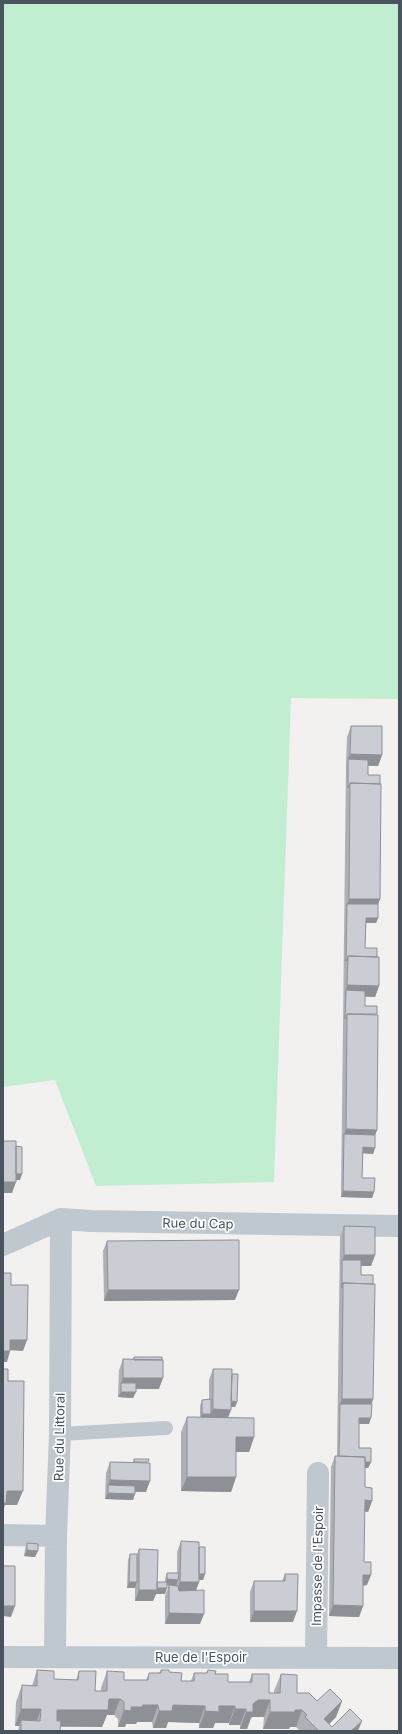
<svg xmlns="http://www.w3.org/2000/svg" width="402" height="1734" font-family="Inter,sans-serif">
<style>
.green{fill:#c1eed1}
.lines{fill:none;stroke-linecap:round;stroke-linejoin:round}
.lane{stroke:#bfc8cf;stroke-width:14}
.street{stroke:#bfc8cf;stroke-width:22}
.wall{fill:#aeb0b5}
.shaded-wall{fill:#8d9094}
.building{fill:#cacdd3;stroke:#8d9094}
.labels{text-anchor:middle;stroke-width:3.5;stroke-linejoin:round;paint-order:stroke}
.street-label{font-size:13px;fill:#49545e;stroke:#fff}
</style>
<rect width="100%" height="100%" fill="#f3f0f0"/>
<path class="green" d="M3 3H399V699L291 698 274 1182 96 1186 55 1080 3 1087Z"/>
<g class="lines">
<path class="lane" d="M60 1434 166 1428"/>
<path class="street" d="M3 1245 61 1219 91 1221 399 1226
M3 1535 56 1536
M55 1656 56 1536 60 1434 61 1219
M3 1657 399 1658
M316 1658 318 1473"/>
</g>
<path class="wall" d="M351 726 382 755 378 766H368V775L380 899 378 904V918L376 923H366L365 948 379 986 375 997 365 996V1006L377 1130 375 1135V1148L373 1154 363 1153 362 1178 374 1192 372 1198 341 1197 346 765 347 737Z
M344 1226 375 1255 371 1266H361V1275L373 1399 372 1404 369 1424H359V1448L371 1462 368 1468H365V1487L372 1501 368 1512 364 1511V1562L367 1585 363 1586V1606L359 1617 329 1616 331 1467 335 1456H337L340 1237Z
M107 1241 235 1300 104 1301 103 1251Z
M134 1357 159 1389H136L133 1398 118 1397 119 1370 123 1359H133Z
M213 1369 232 1374 237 1402 235 1407H231L228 1417 254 1437 249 1452H236V1477L231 1492 181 1491V1432L187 1417H200V1406L202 1400H209V1380Z
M134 1459 146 1492H135L133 1500 105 1499 106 1473 110 1462H133Z
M181 1541 199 1547 205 1574 203 1580H199V1582L196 1590 200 1624H165V1596L169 1585H170H167L165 1594H156L153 1601H135V1588H127L128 1560 130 1554H137L139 1549 157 1582H165V1579L167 1573H177V1552Z
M27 1543 35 1557 24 1556 25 1549Z
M285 1574 293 1622H250V1592L254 1581H282Z
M37 1670 54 1679 76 1680 79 1671 95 1691H101V1688L107 1671 124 1680H146L149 1673H159L161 1670 169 1672 181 1681H191L194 1673H206L208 1670 215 1674 228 1682H249L252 1674 269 1693H274V1691L281 1674 297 1693 317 1701H342L336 1717 329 1724 332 1727 358 1731H300L296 1727H290L289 1729H263L264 1717H252L251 1718 247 1729H240V1725H229V1723H215L213 1728H199V1723L168 1722 166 1728H153L152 1722H137L136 1724H126L125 1727H118V1719L114 1715H107L102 1727H60V1731H18L19 1726H15L16 1702 22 1685 32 1686Z"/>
<path class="shaded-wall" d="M350 754 382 755 378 766 348 765V759Z
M349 899H380L376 910 347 904Z
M366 918H378L376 923H364Z
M347 985 379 986 375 997 345 996 346 990Z
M346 1129 377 1130 373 1141 344 1134 342 1140Z
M363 1147 375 1148 373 1154 360 1153Z
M14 1174H22L20 1180H12Z
M3 1182H16L12 1193H3Z
M343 1191 374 1192 372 1198 341 1197Z
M344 1255H375L371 1266H342V1260L340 1266Z
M108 1290H239L235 1300 104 1301Z
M10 1340H27L23 1351 7 1350Z
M3 1351H10L7 1362H3Z
M123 1378H163L159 1389H121V1383Z
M121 1392H136L133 1398 118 1397Z
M342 1399H373L369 1410 340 1404 338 1410Z
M230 1401 237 1402 235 1407H227Z
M213 1409 231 1410 227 1420H200L202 1414H211Z
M359 1418H371L369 1424H357Z
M236 1437H254L249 1452H231Z
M339 1462H371L368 1468H337Z
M187 1477H236L231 1492 181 1491Z
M110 1480 150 1481 146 1492 108 1491V1485Z
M7 1491H23L17 1505H5L3 1511V1500Z
M108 1493 135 1494 133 1500 105 1499Z
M365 1500 372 1501 368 1512 361 1511Z
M27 1550 38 1551 35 1557 24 1556Z
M197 1574H205L203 1580H195Z
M363 1575H371L367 1585 359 1586Z
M167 1579 178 1580 176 1586 165 1585Z
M129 1582H137L135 1588H127Z
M180 1582H199L195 1593H176Z
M156 1588H167L165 1594H156L153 1601H135L139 1590Z
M333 1605 363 1606 359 1617 329 1616Z
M3 1606H15L11 1617 3 1616Z
M254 1611H297L293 1622H250Z
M169 1613 204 1614 200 1624H165Z
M109 1699H120L114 1715H107L102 1727 51 1726 57 1710Z
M258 1700H270L264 1717H252L251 1718 247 1729H240L246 1712 253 1704Z
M342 1701 336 1717 322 1731 324 1719Z
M143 1705H158L152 1722H137L136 1724H126L125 1727H118L124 1710 131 1707Z
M173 1705 205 1706 199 1723 168 1722 166 1728H153L159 1711Z
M219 1706H235L229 1723H215L213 1728H199L205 1711Z
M21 1709H41L35 1726 21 1720 19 1726H15Z
M235 1709H246L240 1725H229Z
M295 1710H302L296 1727H290L289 1729H263L270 1712Z
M362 1721 358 1731H351Z"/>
<path class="building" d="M351 726H382V755L350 754Z
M348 759 368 760V775H380V784L350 783 348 788Z
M350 783 381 784 380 899H349Z
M347 904H378V918H366L365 948H377V957L348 956 346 961Z
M348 956 379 957V986L347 985Z
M346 990 365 991V1006H377V1014H347L345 1019Z
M347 1014 378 1015 377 1130 346 1129Z
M344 1134 375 1135V1148L363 1147 362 1178H375L374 1192 343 1191Z
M3 1141H16V1182H3Z
M16 1146 22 1147V1174H16Z
M344 1226 375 1227V1255H344Z
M239 1240V1290H108L107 1241Z
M342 1260H361V1275H373V1284L343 1283 342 1288Z
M3 1273H11V1285H28L27 1340H10V1351H3Z
M343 1283 375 1284 373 1399H342Z
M134 1357H162V1360H134Z
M123 1359 163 1360V1378H123Z
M3 1369H8V1381H24L23 1491H7L6 1503H3Z
M213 1369H232L231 1410 213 1409Z
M232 1374H238L237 1402 231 1401Z
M121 1383H136V1392H121Z
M211 1399V1414H202V1400Z
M340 1404H372L371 1418H359V1448H371V1462H365V1457L339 1456Z
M187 1417 254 1418V1437H236V1477H187Z
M335 1456 365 1457V1487L372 1488V1501L365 1500 364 1562H371V1575H363V1606L333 1605Z
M134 1459H149L148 1462H134Z
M110 1462 150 1463V1481L110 1480Z
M108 1485 135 1486V1494L108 1493Z
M181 1541 199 1542V1582H180Z
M27 1543 38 1544V1551L27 1550Z
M199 1547H205V1574H199Z
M139 1549 158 1550 157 1590H139Z
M130 1554H137V1582H129Z
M3 1566H15V1606H3Z
M167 1573H179L178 1580 167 1579Z
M285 1574H298L297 1611H254V1581H285Z
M157 1582H167V1588H157Z
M169 1585 178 1586 179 1591 204 1590V1614L169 1613Z
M37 1670 54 1671V1679L78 1680 79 1671H96L95 1691H107V1671L124 1672V1680H148L149 1673H161V1670H169V1672L182 1673 181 1681H194V1673H207L208 1670 216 1671 215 1674H228V1682H252V1674H269V1693H280L281 1674 297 1675V1693H309L317 1701 330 1689 342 1701 324 1719 332 1727 350 1709 362 1721 351 1731H319L305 1717 307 1715 302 1710H295V1712H270V1700H258L253 1704V1712H246V1709H235V1706H219V1712L205 1711V1706L173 1705 172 1711H159L158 1705H143L142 1707H131V1711L124 1710V1702L120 1699H109L108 1710H57V1721H61L60 1731H21V1720L40 1721 41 1709H21L22 1685 37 1686Z"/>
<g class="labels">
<g class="street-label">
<text transform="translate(198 1223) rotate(1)" y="5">Rue du Cap</text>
<text transform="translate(59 1437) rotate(-89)" y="5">Rue du Littoral</text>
<text transform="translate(317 1566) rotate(-89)" y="5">Impasse de l'Espoir</text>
<text x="201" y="1662">Rue de l'Espoir</text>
</g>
</g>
<rect width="402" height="1734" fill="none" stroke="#49545e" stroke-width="8"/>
</svg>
